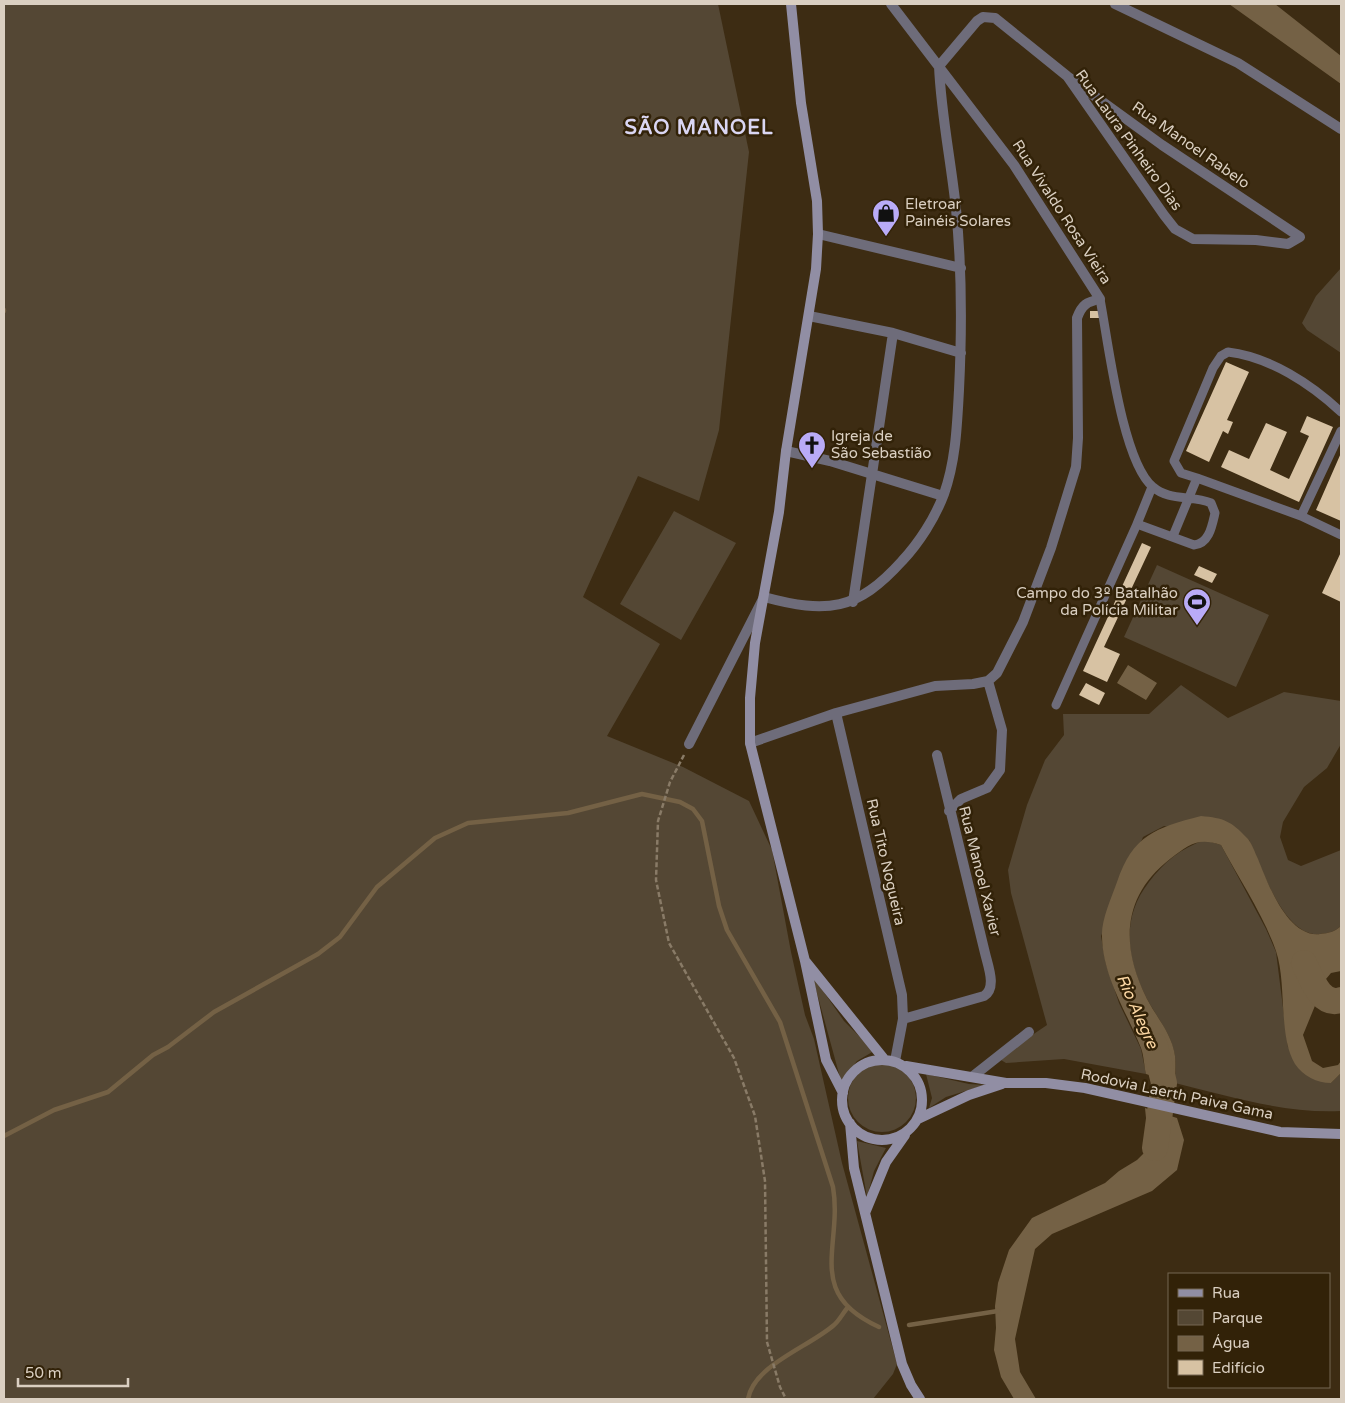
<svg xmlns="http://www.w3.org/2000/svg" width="1345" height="1403" font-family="'Varela Round',sans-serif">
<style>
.green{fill:#544734}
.water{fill:#746145}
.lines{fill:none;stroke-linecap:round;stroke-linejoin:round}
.stream{stroke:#746145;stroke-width:4.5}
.river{stroke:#746145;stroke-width:26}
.building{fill:#d7c2a3}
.path{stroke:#897b67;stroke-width:2.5;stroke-dasharray:5 2.5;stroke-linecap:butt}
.lane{stroke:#6e6c7a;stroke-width:9}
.street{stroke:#6e6c7a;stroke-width:10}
.secondary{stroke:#918ea4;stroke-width:10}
.labels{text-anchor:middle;stroke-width:5;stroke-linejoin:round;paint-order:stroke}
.street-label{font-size:15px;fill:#dacfc1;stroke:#322208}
.poi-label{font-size:15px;fill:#dacfc1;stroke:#322208;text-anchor:start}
.water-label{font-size:16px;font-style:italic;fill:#fdd8a4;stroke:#322208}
.district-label{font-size:20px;font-weight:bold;letter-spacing:1px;fill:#dad6f3;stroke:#322208}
</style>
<rect width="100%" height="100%" fill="#3d2c13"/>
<path class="green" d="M4 4H718L749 152 719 430 699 501 638 476 583 597 660 644 607 736 683 767 749 801 772 850 791 952 805 1015 814 1039 842 1163 897 1364 893 1374 873 1399H4Z
M1341 268V353L1307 330 1302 323 1316 296Z
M674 511 736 543 681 640 620 604Z
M1157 565 1269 615 1236 687 1124 637Z
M1181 685 1228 718 1284 692 1341 701V744L1327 768 1304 787 1283 822 1280 837 1288 860 1301 866 1341 850V926C1334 932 1329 933 1320 934 1284 938 1261 866 1249 840L1164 826 1143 837 1101 936 1106 964 1119 1003 1141 1049 1146 1074 1064 1059 1006 1063 1001 1060 1004 1054 1047 1025 1011 893 1008 870 1027 805 1045 760 1064 735 1063 714H1149Z
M1205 840 1221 845 1266 929 1276 952 1288 1047 1331 1083 1341 1073V1111C1286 1114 1228 1096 1175 1083 1175 1075 1176 1065 1175 1057 1172 1034 1157 1018 1147 999 1127 960 1120 919 1149 882 1164 862 1181 848 1205 840Z
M812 975 844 1021 874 1051 857 1061 841 1081Z
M848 1098a34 34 0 1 1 68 0a34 34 0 1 1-68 0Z
M926 1074 969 1084 985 1085 946 1097 929 1108 932 1098Z
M857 1141 886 1148 874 1171 867 1197Z"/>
<path class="water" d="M1229 4H1275L1341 56V84Z
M1128 665 1157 683 1146 700 1117 683Z
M1201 816C1224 818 1231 821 1247 838 1252 843 1255 853 1258 859 1268 884 1288 938 1320 934 1329 933 1334 932 1341 926V971L1331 973 1326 979 1303 1035 1312 1061 1323 1068 1338 1065 1341 1061V1073L1331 1083C1317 1083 1303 1076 1295 1064 1278 1036 1287 983 1276 951 1263 914 1239 879 1221 845 1197 837 1189 845 1170 859 1121 897 1121 947 1147 999 1157 1018 1172 1034 1175 1056 1176 1065 1175 1075 1175 1083L1146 1074C1144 1066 1144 1056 1141 1048 1127 1012 1103 978 1102 937 1101 920 1111 899 1117 882 1133 835 1155 828 1201 816Z
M1145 1108 1177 1118 1184 1140 1177 1170 1152 1191 1052 1234 1035 1249 1015 1339 1020 1372 1036 1399H1014L1001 1377 994 1350 996 1328 995 1306 998 1283 1009 1250 1032 1218 1105 1183 1119 1171 1137 1160 1149 1148Z"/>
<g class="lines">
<path class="stream" d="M4 310V311
M4 1136 54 1110 108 1092 153 1055 168 1047 214 1012 318 954 340 937 377 887 435 838 468 823 568 813 642 794 680 802 693 809 702 821 719 906 727 930 780 1022 833 1187C843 1246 804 1293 879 1327
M909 1325 998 1311
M748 1399C754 1365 809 1347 834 1325 839 1321 843 1313 848 1307"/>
<path class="river" d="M1304 963C1311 977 1320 1007 1341 1000
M1155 1148 1164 1083 1155 1046"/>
</g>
<path class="building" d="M1090 311H1099L1100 318H1090Z
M1226 362 1249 372 1227 420 1233 422 1228 434 1223 431 1209 462 1186 451Z
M1307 416 1333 427 1299 502 1221 467 1229 450 1249 459 1266 423 1287 432 1270 470 1289 479 1309 436 1300 432Z
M1341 453V521L1316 510Z
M1142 543 1151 547 1104 647 1120 654 1107 682 1083 671Z
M1341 552V602L1322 593Z
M1199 566 1217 574 1212 583 1194 575Z
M1086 683 1105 693 1099 705 1079 695Z"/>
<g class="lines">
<path class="path" d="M684 755 670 782 658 821 656 880 669 943 734 1058 755 1116 765 1181 767 1342 780 1387 786 1399"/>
<path class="lane" d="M1197 478 1181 473 1174 461 1213 368 1221 356 1228 352C1270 357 1311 384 1341 412
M1301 516 1341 431
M1137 524 1152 487
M1173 536 1197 478 1301 516 1341 535
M1056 705 1137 524 1194 545C1209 544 1212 526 1215 513L1211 503C1192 495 1169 501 1153 487 1122 462 1108 340 1100 299"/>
<path class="street" d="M1115 4 1238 63 1341 129
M818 234 961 268
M809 316 893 333 961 353
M786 451 830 461 943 496
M853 602 893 333
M836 713 902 995 903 1019 895 1061
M750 743 836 713 935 686 973 684 988 681 997 673 1023 622 1051 548 1076 467 1078 438 1077 318C1082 304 1087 302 1100 299L1014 165 891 4
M689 744 764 597C827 614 857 611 902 561 919 543 935 518 944 494 956 460 957 425 959 390 962 329 962 269 956 209 951 161 941 114 939 66L977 21 983 17 995 18 1067 76 1164 215 1175 229 1193 239 1256 240 1288 244 1300 237 1162 145 1067 76
M949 811 961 799 987 788 1000 770 1002 730 988 681
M903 1019 984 996C997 988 988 966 985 953L937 755
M972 1077 1029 1032"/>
<path class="secondary" d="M791 4 801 103 817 201 818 234 816 269 786 451 779 512 755 643 750 698V743L805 961 826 1060 843 1093
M806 962 884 1059
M842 1100a40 40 0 1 1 80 0a40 40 0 1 1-80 0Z
M906 1066 1006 1083H1046L1085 1088 1280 1132 1341 1134
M918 1119 969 1095 1002 1084
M850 1123 854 1168 902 1364 911 1385 920 1399
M865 1213 886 1162 905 1135"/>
</g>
<defs>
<g id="shop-pin" transform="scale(1.4375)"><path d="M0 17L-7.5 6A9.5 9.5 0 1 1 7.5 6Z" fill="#b9abf7" stroke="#322208"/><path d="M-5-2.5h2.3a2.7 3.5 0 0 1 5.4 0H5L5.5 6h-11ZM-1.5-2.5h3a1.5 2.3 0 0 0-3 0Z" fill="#111"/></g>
<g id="church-pin" transform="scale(1.4375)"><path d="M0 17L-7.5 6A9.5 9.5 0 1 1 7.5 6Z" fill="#b9abf7" stroke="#322208"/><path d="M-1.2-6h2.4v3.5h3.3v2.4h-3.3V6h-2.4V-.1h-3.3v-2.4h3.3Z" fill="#111"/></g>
<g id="stadium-pin" transform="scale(1.4375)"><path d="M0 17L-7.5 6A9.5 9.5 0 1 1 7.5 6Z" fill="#b9abf7" stroke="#322208"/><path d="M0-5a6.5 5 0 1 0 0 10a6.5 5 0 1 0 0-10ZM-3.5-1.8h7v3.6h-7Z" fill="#111"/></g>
</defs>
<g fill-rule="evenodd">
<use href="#shop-pin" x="886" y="213"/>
<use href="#church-pin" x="812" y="445"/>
<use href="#stadium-pin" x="1197" y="602"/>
</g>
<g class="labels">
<g class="street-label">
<text transform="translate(1129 140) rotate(54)" y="5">Rua Laura Pinheiro Dias</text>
<text transform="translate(1191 145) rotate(35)" y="5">Rua Manoel Rabelo</text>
<text transform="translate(1062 212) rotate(57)" y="5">Rua Vivaldo Rosa Vieira</text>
<text transform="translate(886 862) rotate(77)" y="5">Rua Tito Nogueira</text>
<text transform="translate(980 871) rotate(76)" y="5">Rua Manoel Xavier</text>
<text transform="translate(1177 1094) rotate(12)" y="5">Rodovia Laerth Paiva Gama</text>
</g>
<g class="poi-label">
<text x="905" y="209">Eletroar<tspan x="905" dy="17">Painéis Solares</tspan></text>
<text x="831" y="441">Igreja de<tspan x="831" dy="17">São Sebastião</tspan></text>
<text x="1178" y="598" text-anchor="end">Campo do 3º Batalhão<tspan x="1178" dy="17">da Polícia Militar</tspan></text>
</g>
<g class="water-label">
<text transform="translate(1138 1011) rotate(66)" y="6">Rio Alegre</text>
</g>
<g class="district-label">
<text x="699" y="134">SÃO MANOEL</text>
</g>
</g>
<rect width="1345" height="1403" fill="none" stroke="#dacfc1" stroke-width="10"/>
<rect x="1168" y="1273" width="162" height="115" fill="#322208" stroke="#756752"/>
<rect x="1178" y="1289" width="25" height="8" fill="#918ea4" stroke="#756752"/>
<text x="1212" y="1298" font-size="15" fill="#dacfc1">Rua</text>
<rect x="1178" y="1310" width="25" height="15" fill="#544734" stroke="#756752"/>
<text x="1212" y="1323" font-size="15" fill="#dacfc1">Parque</text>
<rect x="1178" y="1336" width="25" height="15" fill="#746145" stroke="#756752"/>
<text x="1212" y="1348" font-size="15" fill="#dacfc1">Água</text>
<rect x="1178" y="1360" width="25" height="15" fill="#d7c2a3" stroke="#756752"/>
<text x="1212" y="1373" font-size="15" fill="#dacfc1">Edifício</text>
<path d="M18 1378v8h110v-8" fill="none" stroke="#dacfc1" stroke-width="2.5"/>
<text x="25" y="1378" font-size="15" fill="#dacfc1" stroke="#322208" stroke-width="4" paint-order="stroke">50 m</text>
</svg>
